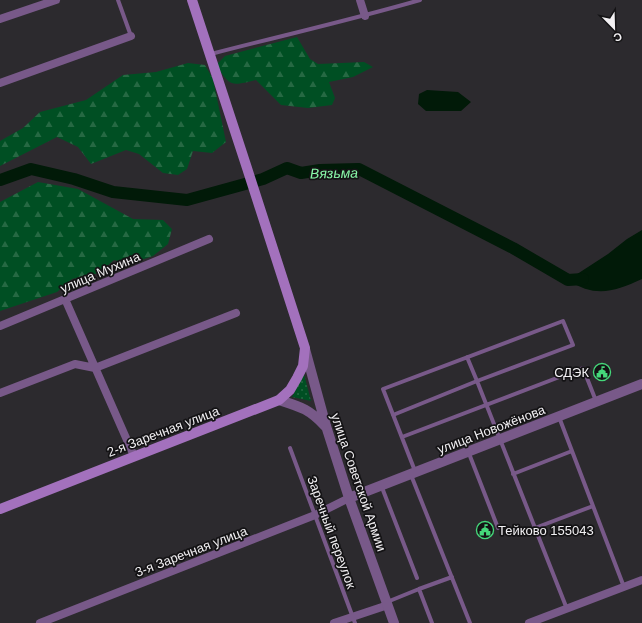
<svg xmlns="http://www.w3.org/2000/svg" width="642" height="623" font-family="Arial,sans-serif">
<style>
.grass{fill:url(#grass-dots)}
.forest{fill:url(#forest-firs)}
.water{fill:#011a08}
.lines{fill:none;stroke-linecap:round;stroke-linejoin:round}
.river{stroke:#011a08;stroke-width:12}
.service{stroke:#785989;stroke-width:4}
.minor{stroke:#785989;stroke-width:8}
.tertiary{stroke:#785989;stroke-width:10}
.secondary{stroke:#a371bd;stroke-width:10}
.labels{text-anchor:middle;stroke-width:3.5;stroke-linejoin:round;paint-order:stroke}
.street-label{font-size:13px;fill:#f2f0f3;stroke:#141315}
.poi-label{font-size:13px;fill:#f2f0f3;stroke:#141315;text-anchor:end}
.water-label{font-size:14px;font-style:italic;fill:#88f8a8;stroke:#141315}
</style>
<defs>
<pattern id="grass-dots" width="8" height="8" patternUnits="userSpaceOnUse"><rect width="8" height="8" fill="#004f23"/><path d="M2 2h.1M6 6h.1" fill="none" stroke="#266943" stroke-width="1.8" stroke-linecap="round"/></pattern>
<pattern id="forest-firs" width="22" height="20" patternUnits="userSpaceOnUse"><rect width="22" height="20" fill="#004f23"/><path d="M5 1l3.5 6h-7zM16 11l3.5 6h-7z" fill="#266943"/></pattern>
</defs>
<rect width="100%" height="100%" fill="#2c2a2e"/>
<path class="grass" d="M304 374 311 401 292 397Z"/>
<path class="forest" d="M297 37 310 59 318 64 364 62 373 67 353 77 329 82 335 98 332 105 308 108 281 105 256 80C231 86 230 87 216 65L225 56Z
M188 63 205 65 213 79 226 142 212 153 193 151 187 169 178 175 163 173 139 154 126 150 91 164 78 147 57 137 0 166V141L23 128 40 112 86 100 123 75 156 72Z
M38 182 78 189 133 219 163 220 172 229 168 244 153 256 129 264 114 260 99 273 72 279 57 292 0 311V202Z"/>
<path class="water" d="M427 90 458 92 471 102 461 111H426L418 104 419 94Z
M642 230V279C614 292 595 298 568 280L608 254 627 239Z"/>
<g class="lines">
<path class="river" d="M0 180 31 169 74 179 113 192 187 200 263 179 287 168 301 173 320 170 359 169 513 248 568 280 583 279"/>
<path class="service" d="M118 0 131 36
M211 54C280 36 351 20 420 0
M393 415 477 381 467 357
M402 437 583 368 596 401
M290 448 355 623
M468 451 498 528
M415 471 383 389 563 321 573 345 477 381 567 609
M513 474 572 451
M411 475 470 623
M381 485 417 578
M593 506 624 587
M535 528 593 506 559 417
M419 589 452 577
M387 602 419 589 432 623"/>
<path class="minor" d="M360 0 365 16
M0 19 56 0
M0 83 131 36
M65 299 134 456
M0 326 209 239
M0 393 75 364 95 368 236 313
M40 623 315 515 349 498
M334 623 388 605
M529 623 642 580"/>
<path class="tertiary" d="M305 349 326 426 349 498 394 623
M279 400C301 407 309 409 325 426
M349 498 642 384"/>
<path class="secondary" d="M0 509 279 400 290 390 297 378 303 366 305 348 247 168 192 0"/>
</g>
<defs>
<g id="civic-ring" transform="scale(0.9)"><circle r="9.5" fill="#141315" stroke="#45d77a" stroke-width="1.5"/><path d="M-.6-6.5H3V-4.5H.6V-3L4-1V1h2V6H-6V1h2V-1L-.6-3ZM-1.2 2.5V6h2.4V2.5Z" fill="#45d77a"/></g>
</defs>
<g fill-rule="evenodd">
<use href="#civic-ring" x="602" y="372"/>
<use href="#civic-ring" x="485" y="530"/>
</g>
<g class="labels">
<g class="street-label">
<text transform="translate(100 272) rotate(-23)" y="5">улица Мухина</text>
<text transform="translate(491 429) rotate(-21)" y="5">улица Новожёнова</text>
<text transform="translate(163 431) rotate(-21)" y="5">2-я Заречная улица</text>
<text transform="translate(359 482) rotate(71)" y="5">улица Советской Армии</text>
<text transform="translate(332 532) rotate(70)" y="5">Заречный переулок</text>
<text transform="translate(191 551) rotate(-21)" y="5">3-я Заречная улица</text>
</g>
<g class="poi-label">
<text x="589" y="377">СДЭК</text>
<text x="498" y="535" text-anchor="start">Тейково 155043</text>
</g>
<g class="water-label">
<text transform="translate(334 173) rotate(-1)" y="5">Вязьма</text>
</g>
</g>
<g transform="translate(614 28) rotate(157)" stroke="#141315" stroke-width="3" paint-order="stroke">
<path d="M0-3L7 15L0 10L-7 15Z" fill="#f2f0f3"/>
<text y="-6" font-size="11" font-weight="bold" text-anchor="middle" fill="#f2f0f3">С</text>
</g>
</svg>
